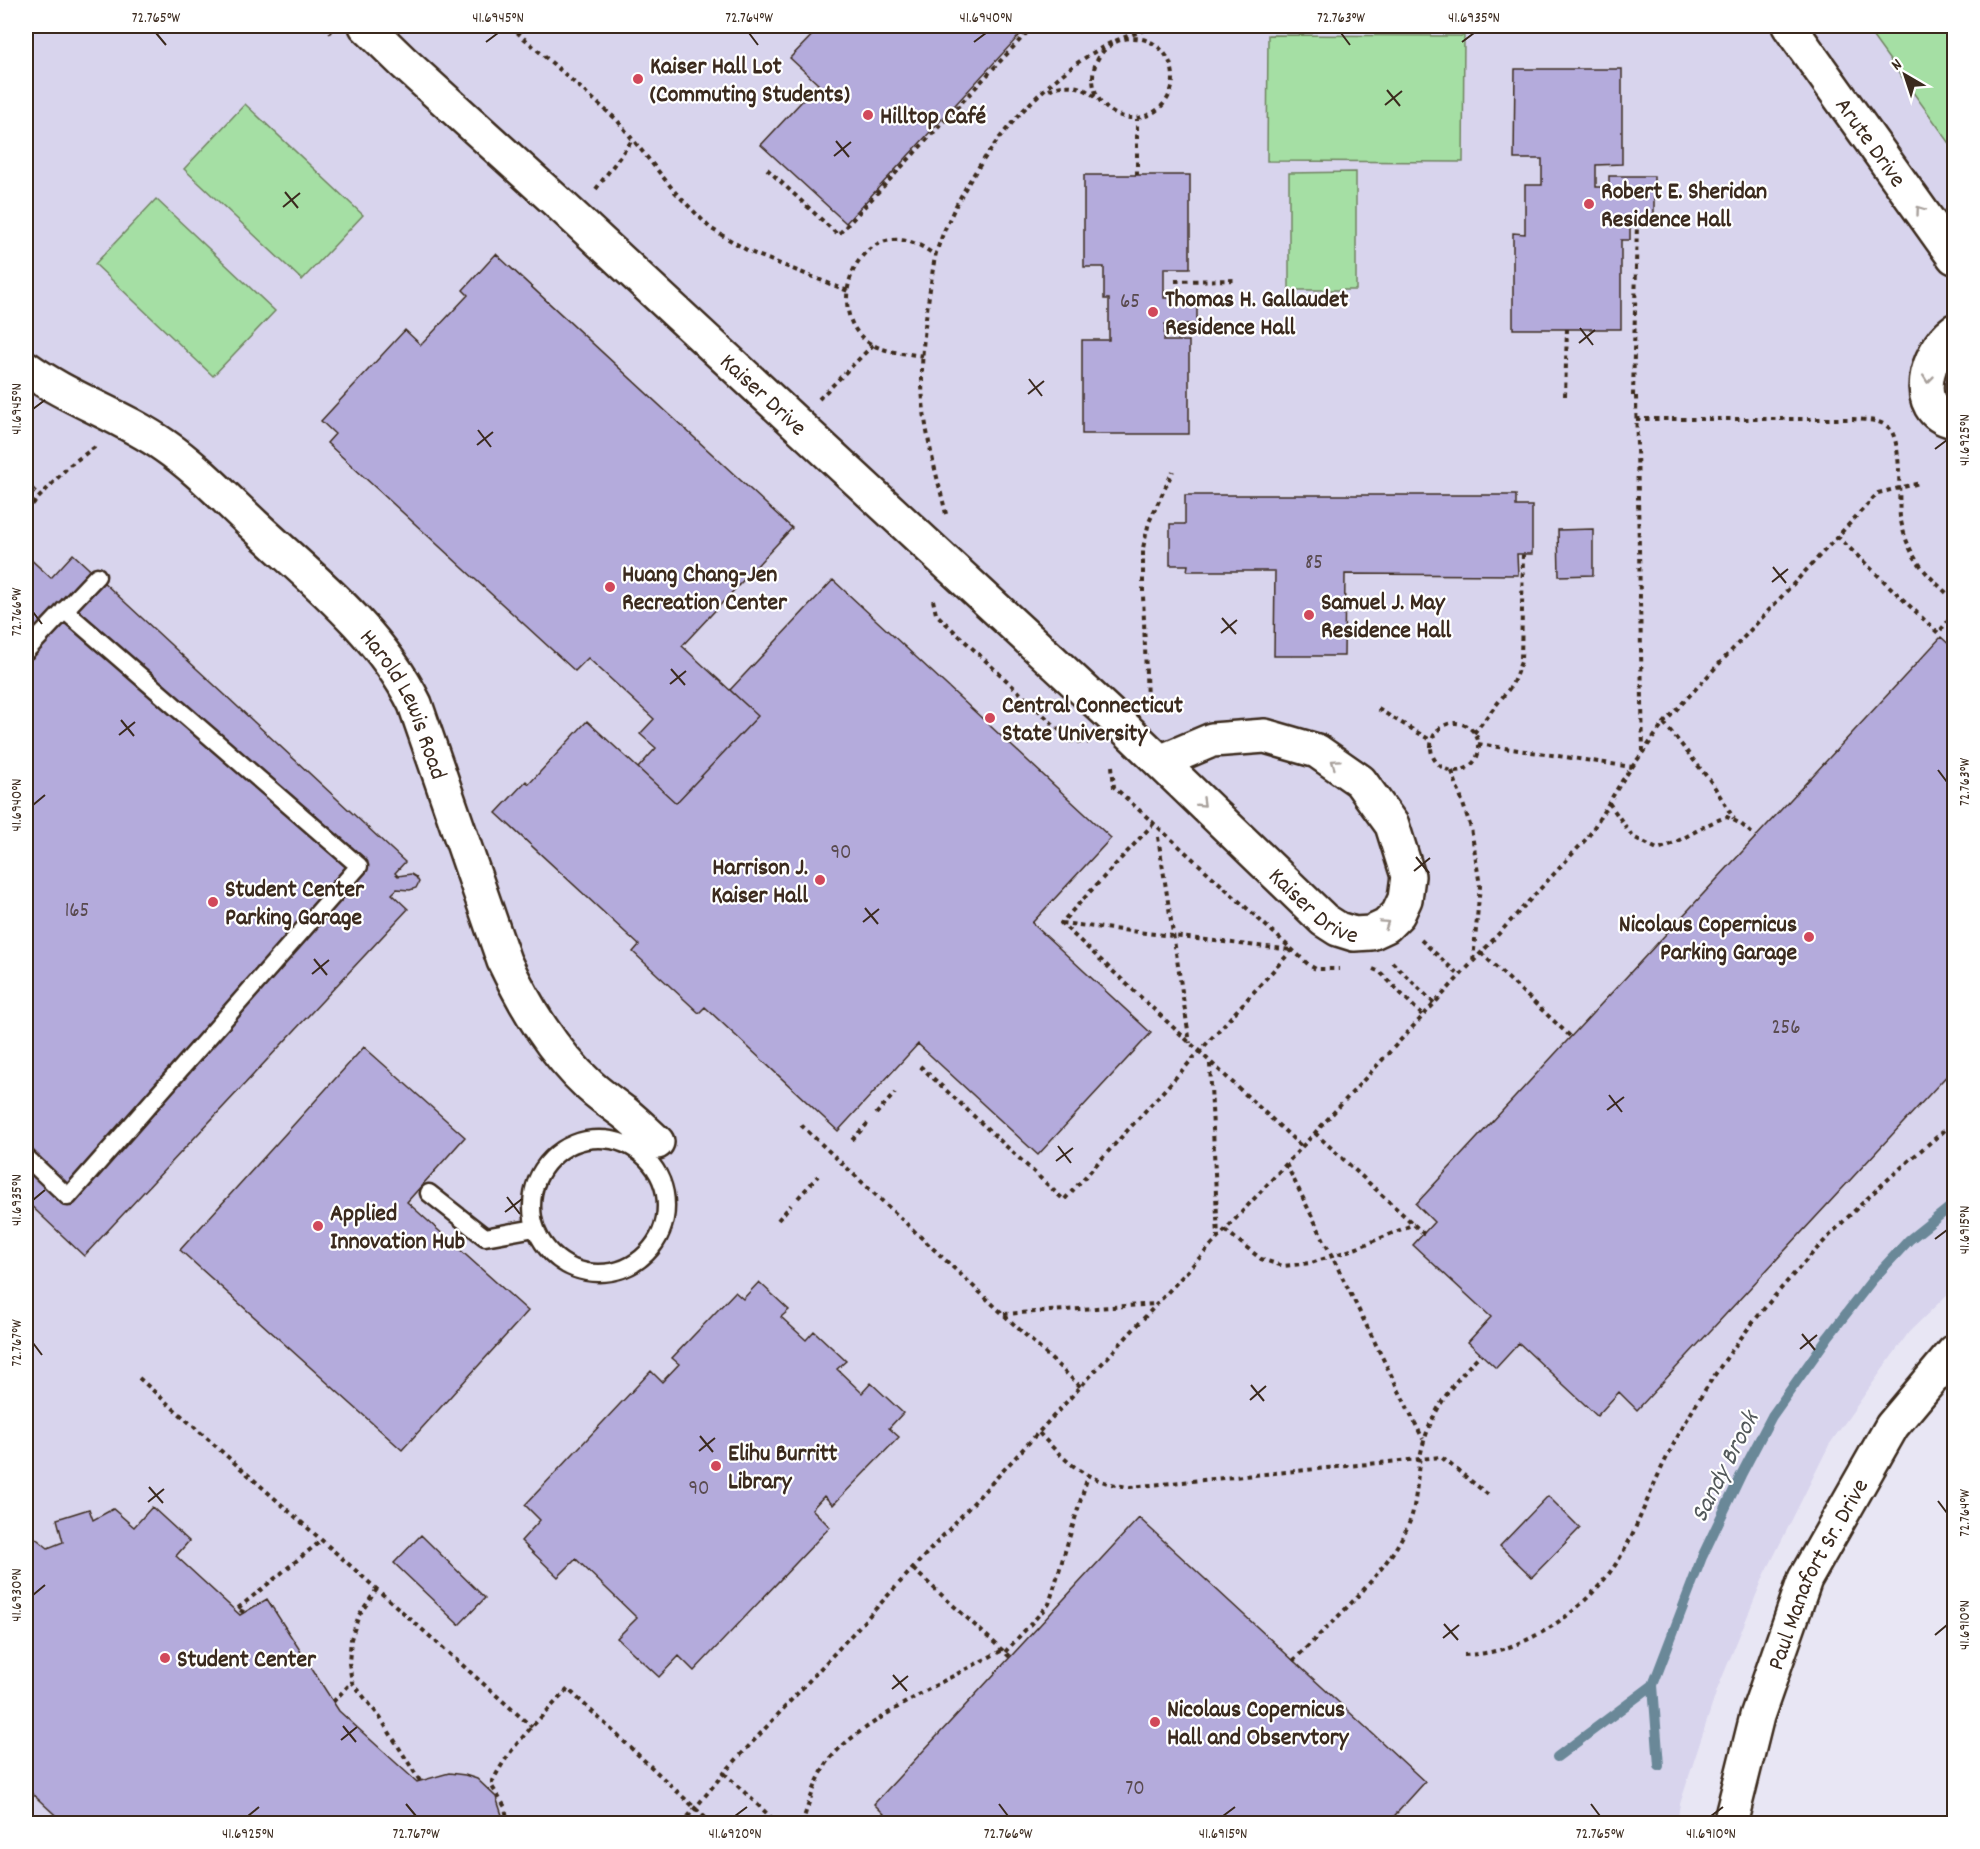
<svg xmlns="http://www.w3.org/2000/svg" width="1980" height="1849" font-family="Dekko,sans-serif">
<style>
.built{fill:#d8d4ed}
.green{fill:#a5dfa4;stroke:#708461;stroke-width:1.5}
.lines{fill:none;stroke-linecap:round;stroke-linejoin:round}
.stream{stroke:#6a8898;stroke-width:10}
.building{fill:#b4abdc;stroke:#3b2a1e;stroke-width:1.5}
.service-casing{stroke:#3b2a1e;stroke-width:21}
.minor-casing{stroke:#3b2a1e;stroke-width:38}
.tertiary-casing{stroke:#3b2a1e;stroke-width:38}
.path{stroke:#3b2a1e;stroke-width:4;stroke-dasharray:4.5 4.5;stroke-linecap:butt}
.service{stroke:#fff;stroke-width:16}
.minor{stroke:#fff;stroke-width:33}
.tertiary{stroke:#fff;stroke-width:33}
.oneway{stroke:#a79f9a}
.ticks{fill:none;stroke:#3b2a1e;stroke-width:2}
.poi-dot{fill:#d1495b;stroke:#fff;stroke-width:2}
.labels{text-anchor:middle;stroke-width:4.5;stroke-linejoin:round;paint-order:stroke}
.number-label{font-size:21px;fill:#594a4e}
.poi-label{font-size:24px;font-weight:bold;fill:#3b2a1e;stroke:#fff;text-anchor:start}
.street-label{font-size:24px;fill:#3b2a1e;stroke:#fff}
.water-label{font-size:26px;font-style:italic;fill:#53595b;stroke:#fff}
.neatline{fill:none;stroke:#3b2a1e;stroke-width:2}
.ticks-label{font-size:15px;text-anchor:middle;fill:#3b2a1e}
</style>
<rect width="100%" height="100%" fill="#e8e6f4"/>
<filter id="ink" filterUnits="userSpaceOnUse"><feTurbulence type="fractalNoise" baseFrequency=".0167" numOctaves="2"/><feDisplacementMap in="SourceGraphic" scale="12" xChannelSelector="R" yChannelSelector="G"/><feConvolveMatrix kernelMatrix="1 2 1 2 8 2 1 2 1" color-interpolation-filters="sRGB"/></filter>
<g filter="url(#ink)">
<path class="built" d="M26 26H1865L1954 149V1288L1909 1332 1829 1445 1764 1576 1717 1690 1680 1804 1677 1823 26 1824Z"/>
<path class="green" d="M1865 26H1954V149Z
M1268 35 1464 36 1463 162 1267 161Z
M245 104 363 215 302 280 184 169Z
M1356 172V290H1289V173Z
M156 199 275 311 213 376 95 264Z"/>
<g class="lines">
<path class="stream" d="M1653 1685 1659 1766
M1557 1757 1653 1685 1702 1557 1741 1475 1772 1416 1828 1337 1873 1279 1909 1240 1954 1204"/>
</g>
<path class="building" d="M821 26H1028L846 223 761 145 818 84 790 58Z
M1515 69H1622V164L1596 165V187H1609V176H1654V222H1630V240H1621V329H1513V233L1525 234V185H1542V159H1514Z
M1084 175H1190V268H1164V298H1197V324H1165L1164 341H1189V434H1082V340H1109V299H1104V267H1084Z
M496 254 792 528 682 646 758 716 676 803 638 768 656 748 640 734 654 719 588 658 575 671 327 443 335 434 321 421 405 330 421 345 468 295 463 290Z
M26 481 36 491 26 503Z
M1185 495H1516V506H1532V554H1517L1518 575 1345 574 1344 656H1274L1275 571H1187L1188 565H1170V524H1185Z
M1593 529V575L1559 576 1558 530Z
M73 554 405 862 395 873 398 876 411 874 416 877 419 882 416 888 410 890 397 889 392 894 408 909 84 1256 26 1201V560L28 557 51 578Z
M833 580 1111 838 1032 923 1151 1033 1038 1155 918 1044 838 1131 705 1007 699 1013 633 952 639 945 496 813 526 781 529 784 587 721 676 803 758 716 730 690Z
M1941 637 1954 649V1068L1637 1410 1619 1392 1597 1416 1519 1343 1496 1368 1468 1342 1491 1317 1413 1245 1434 1222 1416 1204Z
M364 1047 465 1137 407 1202 528 1311 402 1450 180 1250Z
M759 1282 789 1310 781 1317 806 1340 814 1331 846 1361 837 1369 862 1393 871 1383 903 1413 889 1428 899 1437 833 1505 824 1496 812 1509 830 1527 694 1671 679 1656 659 1677 617 1638 637 1618 576 1559 558 1577 521 1541 540 1520 525 1505 651 1371 662 1382 679 1364 672 1358 735 1292 743 1299Z
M1548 1496 1580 1528 1532 1577 1500 1546Z
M152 1507 189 1541 176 1556 240 1615 267 1599 339 1711 417 1782 449 1773 465 1775 477 1779 496 1797 505 1824H65L26 1788V1541L28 1543 34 1537 48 1548 63 1542 57 1519 89 1509 93 1520 113 1509 134 1527Z
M1139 1518 1425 1782 1387 1824H894L874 1804Z
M421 1535 485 1598 459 1625 394 1563Z"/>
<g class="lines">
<g class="service-casing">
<path id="service" d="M26 651 97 576
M532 1206a67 67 0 1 1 134 0a67 67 0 1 1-134 0Z
M26 1157 68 1197 359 866 64 610
M429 1193 485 1237 535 1228"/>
</g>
<g class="minor-casing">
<g id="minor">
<path id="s1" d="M366 26 403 62 566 210 1128 731 1324 920 1338 929 1354 934 1371 933 1386 926 1398 914 1405 899 1408 876 1392 825 1360 781 1317 751 1265 736 1212 740 1160 762"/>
<path id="s2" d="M1789 26 1954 257"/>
<path d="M1954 331C1927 351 1908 412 1954 421"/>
<path id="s3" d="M26 368C69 399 121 415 165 446 197 468 225 498 254 525 312 579 379 631 415 704L504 961C526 1007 552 1051 590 1086 601 1096 614 1105 626 1114 637 1123 647 1133 657 1142"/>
</g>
</g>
<g class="tertiary-casing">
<g id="tertiary">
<path id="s4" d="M1730 1824 1757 1716 1805 1579 1892 1426 1954 1352"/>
</g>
</g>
<path class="path" d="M323 26 331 33
M510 26 617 120 675 192 710 228 750 252 848 291
M1093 78a40 40 0 1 1 80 0a40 40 0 1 1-80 0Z
M1049 90C1065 82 1084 85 1097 99
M767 169 838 235 1033 26
M1137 175V119
M596 189 633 139
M1175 281 1237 280
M923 356C906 353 888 353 873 345 821 319 853 218 916 244 923 246 929 252 936 255
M1565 396 1567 329
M1633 396 1637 223
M1636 396 1643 752
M819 399 873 345
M1636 419H1853C1865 420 1878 419 1888 427 1903 439 1898 497 1900 517 1902 525 1904 536 1908 544 1917 567 1936 583 1954 600
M26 511 70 465 95 447
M946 514C938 480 928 446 924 411 919 371 924 329 930 289 932 277 933 265 936 253 962 174 1028 89 1101 48 1118 38 1138 33 1156 26
M1837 536 1938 633 1954 614
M933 600 936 614 1071 741 1088 743
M1147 700 1143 595V548L1149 522 1173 471
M1378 709 1432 741
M1664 723 1712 783 1734 819
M1431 747a24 24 0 1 1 48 0a24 24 0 1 1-48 0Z
M1474 733 1512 685 1521 662 1523 554
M1478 744 1632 767
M1112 766 1114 787 1309 965 1316 969H1339
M1452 771 1471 828 1480 886 1473 961
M1609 803 1633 837 1657 849C1682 843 1702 824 1727 817L1741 824 1756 837
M1154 823 1061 923 1302 1147
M1158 837 1190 1043
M1061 923 1292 950
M1421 940 1460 976
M1481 953 1571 1037
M1392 962 1434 1003
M1373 969 1380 972 1423 1016
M1210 1064 1218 1238
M920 1066 1064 1200 1292 950
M876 1114 895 1093
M801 1125 1081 1387
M1315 1133 1424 1234
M852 1140 869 1122
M1286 1164 1423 1439
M798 1198 818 1176
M778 1220 791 1205
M1225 1230 1261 1259 1283 1266 1311 1263 1357 1248 1414 1224
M1004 1314 1157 1304
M139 1378 532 1727
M1039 1433C1067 1463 1087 1483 1130 1487L1441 1457 1491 1497
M913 1569 1010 1657
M377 1589 359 1615 351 1639 349 1663 352 1682 379 1716 420 1781
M244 1612 237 1609 322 1540
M1005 1652 1049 1604 1088 1476
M1464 1655C1529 1654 1596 1604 1626 1547 1641 1518 1652 1486 1667 1457 1689 1413 1717 1369 1747 1330 1808 1252 1877 1185 1954 1123
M1293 1661C1333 1620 1388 1574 1410 1521 1416 1506 1417 1480 1419 1463 1426 1419 1450 1384 1481 1354
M333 1702 352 1682
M724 1773 778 1824
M508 1824 505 1807 491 1785C508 1747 540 1719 568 1689L712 1824
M682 1824 724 1773 1588 837 1622 781 1664 723 1878 493 1920 483
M802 1824C809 1802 816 1779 829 1760 843 1742 864 1729 882 1717 921 1692 962 1671 1003 1650"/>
<use href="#service" class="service"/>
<use href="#minor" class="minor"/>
<use href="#tertiary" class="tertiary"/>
</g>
<defs><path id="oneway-chevron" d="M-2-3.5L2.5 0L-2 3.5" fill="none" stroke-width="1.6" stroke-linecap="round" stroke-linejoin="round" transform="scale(1.5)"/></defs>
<g class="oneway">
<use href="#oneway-chevron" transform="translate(1920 210) rotate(-126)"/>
<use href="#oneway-chevron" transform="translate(1928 379) rotate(96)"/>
<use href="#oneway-chevron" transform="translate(1335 763) rotate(-145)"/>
<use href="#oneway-chevron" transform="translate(1202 803) rotate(44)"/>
<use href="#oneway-chevron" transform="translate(1385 924) rotate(-35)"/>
</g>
</g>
<path class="ticks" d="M156 33 166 45M749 33 758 45M1341 33 1350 45M486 42 498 33M974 42 986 33M1462 42 1474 33M1387 90 1400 106M1385 105 1402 91M836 141 849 157M834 156 851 142M285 192 298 208M283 207 300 193M1580 328 1593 345M1579 343 1595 330M1029 379 1042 396M1028 394 1044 381M33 409 45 400M478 430 491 447M477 445 493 432M1935 449 1947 440M1773 567 1786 583M1772 582 1788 569M33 612 42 624M1222 618 1236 634M1221 633 1237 620M671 669 685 685M670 684 686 671M121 720 134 736M119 735 135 722M1938 770 1947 782M33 805 45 795M1416 857 1429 873M1414 871 1430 858M865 908 878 924M863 922 879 909M314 959 327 975M312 974 329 960M1609 1095 1622 1112M1607 1110 1624 1097M1058 1146 1071 1163M1056 1161 1073 1148M507 1197 520 1214M33 1200 45 1190M505 1212 522 1199M1935 1239 1947 1230M1802 1334 1815 1350M33 1343 42 1355M1800 1349 1817 1335M1251 1385 1264 1401M1250 1400 1266 1386M700 1436 713 1452M699 1451 715 1438M149 1487 163 1503M1938 1501 1947 1513M148 1502 164 1489M33 1595 45 1585M1444 1624 1458 1640M1935 1635 1947 1625M1443 1638 1459 1625M893 1675 907 1691M892 1689 908 1676M343 1726 356 1742M341 1740 357 1727M406 1804 416 1816M999 1804 1008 1816M1591 1804 1600 1816M248 1816 259 1807M735 1816 747 1807M1223 1816 1235 1807M1711 1816 1723 1807"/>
<g class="poi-dot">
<circle cx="638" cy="79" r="6"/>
<circle cx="868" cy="115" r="6"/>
<circle cx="1589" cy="204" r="6"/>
<circle cx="1153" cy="312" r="6"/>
<circle cx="610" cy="587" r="6"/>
<circle cx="1309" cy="615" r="6"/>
<circle cx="990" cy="718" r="6"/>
<circle cx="820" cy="880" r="6"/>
<circle cx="213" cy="902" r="6"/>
<circle cx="1809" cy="937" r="6"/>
<circle cx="318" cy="1226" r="6"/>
<circle cx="716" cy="1466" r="6"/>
<circle cx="165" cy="1658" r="6"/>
<circle cx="1155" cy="1722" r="6"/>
</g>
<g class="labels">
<g class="number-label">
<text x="1130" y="307">65</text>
<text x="1314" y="568">85</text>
<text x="841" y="858">90</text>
<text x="77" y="916">165</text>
<text x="1786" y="1033">256</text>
<text x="699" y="1494">90</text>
<text x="1135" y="1794">70</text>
</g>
<g class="poi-label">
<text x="650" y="73">Kaiser Hall Lot<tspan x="650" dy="28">(Commuting Students)</tspan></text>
<text x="880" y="123">Hilltop Café</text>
<text x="1601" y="198">Robert E. Sheridan<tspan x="1601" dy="28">Residence Hall</tspan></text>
<text x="1165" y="306">Thomas H. Gallaudet<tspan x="1165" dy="28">Residence Hall</tspan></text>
<text x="622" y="581">Huang Chang-Jen<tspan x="622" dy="28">Recreation Center</tspan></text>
<text x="1321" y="609">Samuel J. May<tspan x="1321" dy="28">Residence Hall</tspan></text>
<text x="1002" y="712">Central Connecticut<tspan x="1002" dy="28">State University</tspan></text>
<text x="808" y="874" text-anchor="end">Harrison J.<tspan x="808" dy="28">Kaiser Hall</tspan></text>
<text x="225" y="896">Student Center<tspan x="225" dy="28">Parking Garage</tspan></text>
<text x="1797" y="931" text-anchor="end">Nicolaus Copernicus<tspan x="1797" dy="28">Parking Garage</tspan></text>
<text x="330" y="1220">Applied<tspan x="330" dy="28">Innovation Hub</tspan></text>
<text x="728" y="1460">Elihu Burritt<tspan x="728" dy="28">Library</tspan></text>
<text x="177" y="1666">Student Center</text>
<text x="1167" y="1716">Nicolaus Copernicus<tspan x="1167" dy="28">Hall and Observtory</tspan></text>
</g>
<g class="street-label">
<text dy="8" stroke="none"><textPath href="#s2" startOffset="142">Arute Drive</textPath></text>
<text dy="8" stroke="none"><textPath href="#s1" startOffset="542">Kaiser Drive</textPath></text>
<text dy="8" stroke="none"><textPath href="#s3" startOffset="516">Harold Lewis Road</textPath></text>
<text dy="8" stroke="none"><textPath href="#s1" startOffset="1294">Kaiser Drive</textPath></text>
<text dy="8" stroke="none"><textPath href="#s4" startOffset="266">Paul Manafort Sr. Drive</textPath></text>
</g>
<g class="water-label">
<text transform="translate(1723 1466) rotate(-63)" y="9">Sandy Brook</text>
</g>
</g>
<rect width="1980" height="1849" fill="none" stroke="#fff" stroke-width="66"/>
<g transform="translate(1905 75) rotate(321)" stroke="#ffffff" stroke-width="4.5" paint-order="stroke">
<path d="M0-4.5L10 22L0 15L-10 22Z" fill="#3b2a1e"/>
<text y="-9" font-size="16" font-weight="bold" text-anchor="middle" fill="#3b2a1e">N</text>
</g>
<rect x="33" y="33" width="1914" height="1783" class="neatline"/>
<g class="ticks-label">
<text x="156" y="22">72.765°W</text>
<text x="498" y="22">41.6945°N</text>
<text x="749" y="22">72.764°W</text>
<text x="986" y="22">41.6940°N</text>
<text x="1341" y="22">72.763°W</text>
<text x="1474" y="22">41.6935°N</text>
<text transform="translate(16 409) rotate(-90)" y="5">41.6945°N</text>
<text transform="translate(1964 440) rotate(-90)" y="5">41.6925°N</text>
<text transform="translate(16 612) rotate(-90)" y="5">72.766°W</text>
<text transform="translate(1964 782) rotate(-90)" y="5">72.763°W</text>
<text transform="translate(16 805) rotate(-90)" y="5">41.6940°N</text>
<text transform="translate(16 1200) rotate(-90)" y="5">41.6935°N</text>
<text transform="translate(1964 1230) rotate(-90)" y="5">41.6915°N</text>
<text transform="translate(16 1343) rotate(-90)" y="5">72.767°W</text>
<text transform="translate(1964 1513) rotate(-90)" y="5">72.764°W</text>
<text transform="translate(16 1595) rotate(-90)" y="5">41.6930°N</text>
<text transform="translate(1964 1625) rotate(-90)" y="5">41.6910°N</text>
<text x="248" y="1838">41.6925°N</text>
<text x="416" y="1838">72.767°W</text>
<text x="735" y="1838">41.6920°N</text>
<text x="1008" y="1838">72.766°W</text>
<text x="1223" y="1838">41.6915°N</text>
<text x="1600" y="1838">72.765°W</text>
<text x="1711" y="1838">41.6910°N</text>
</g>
</svg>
